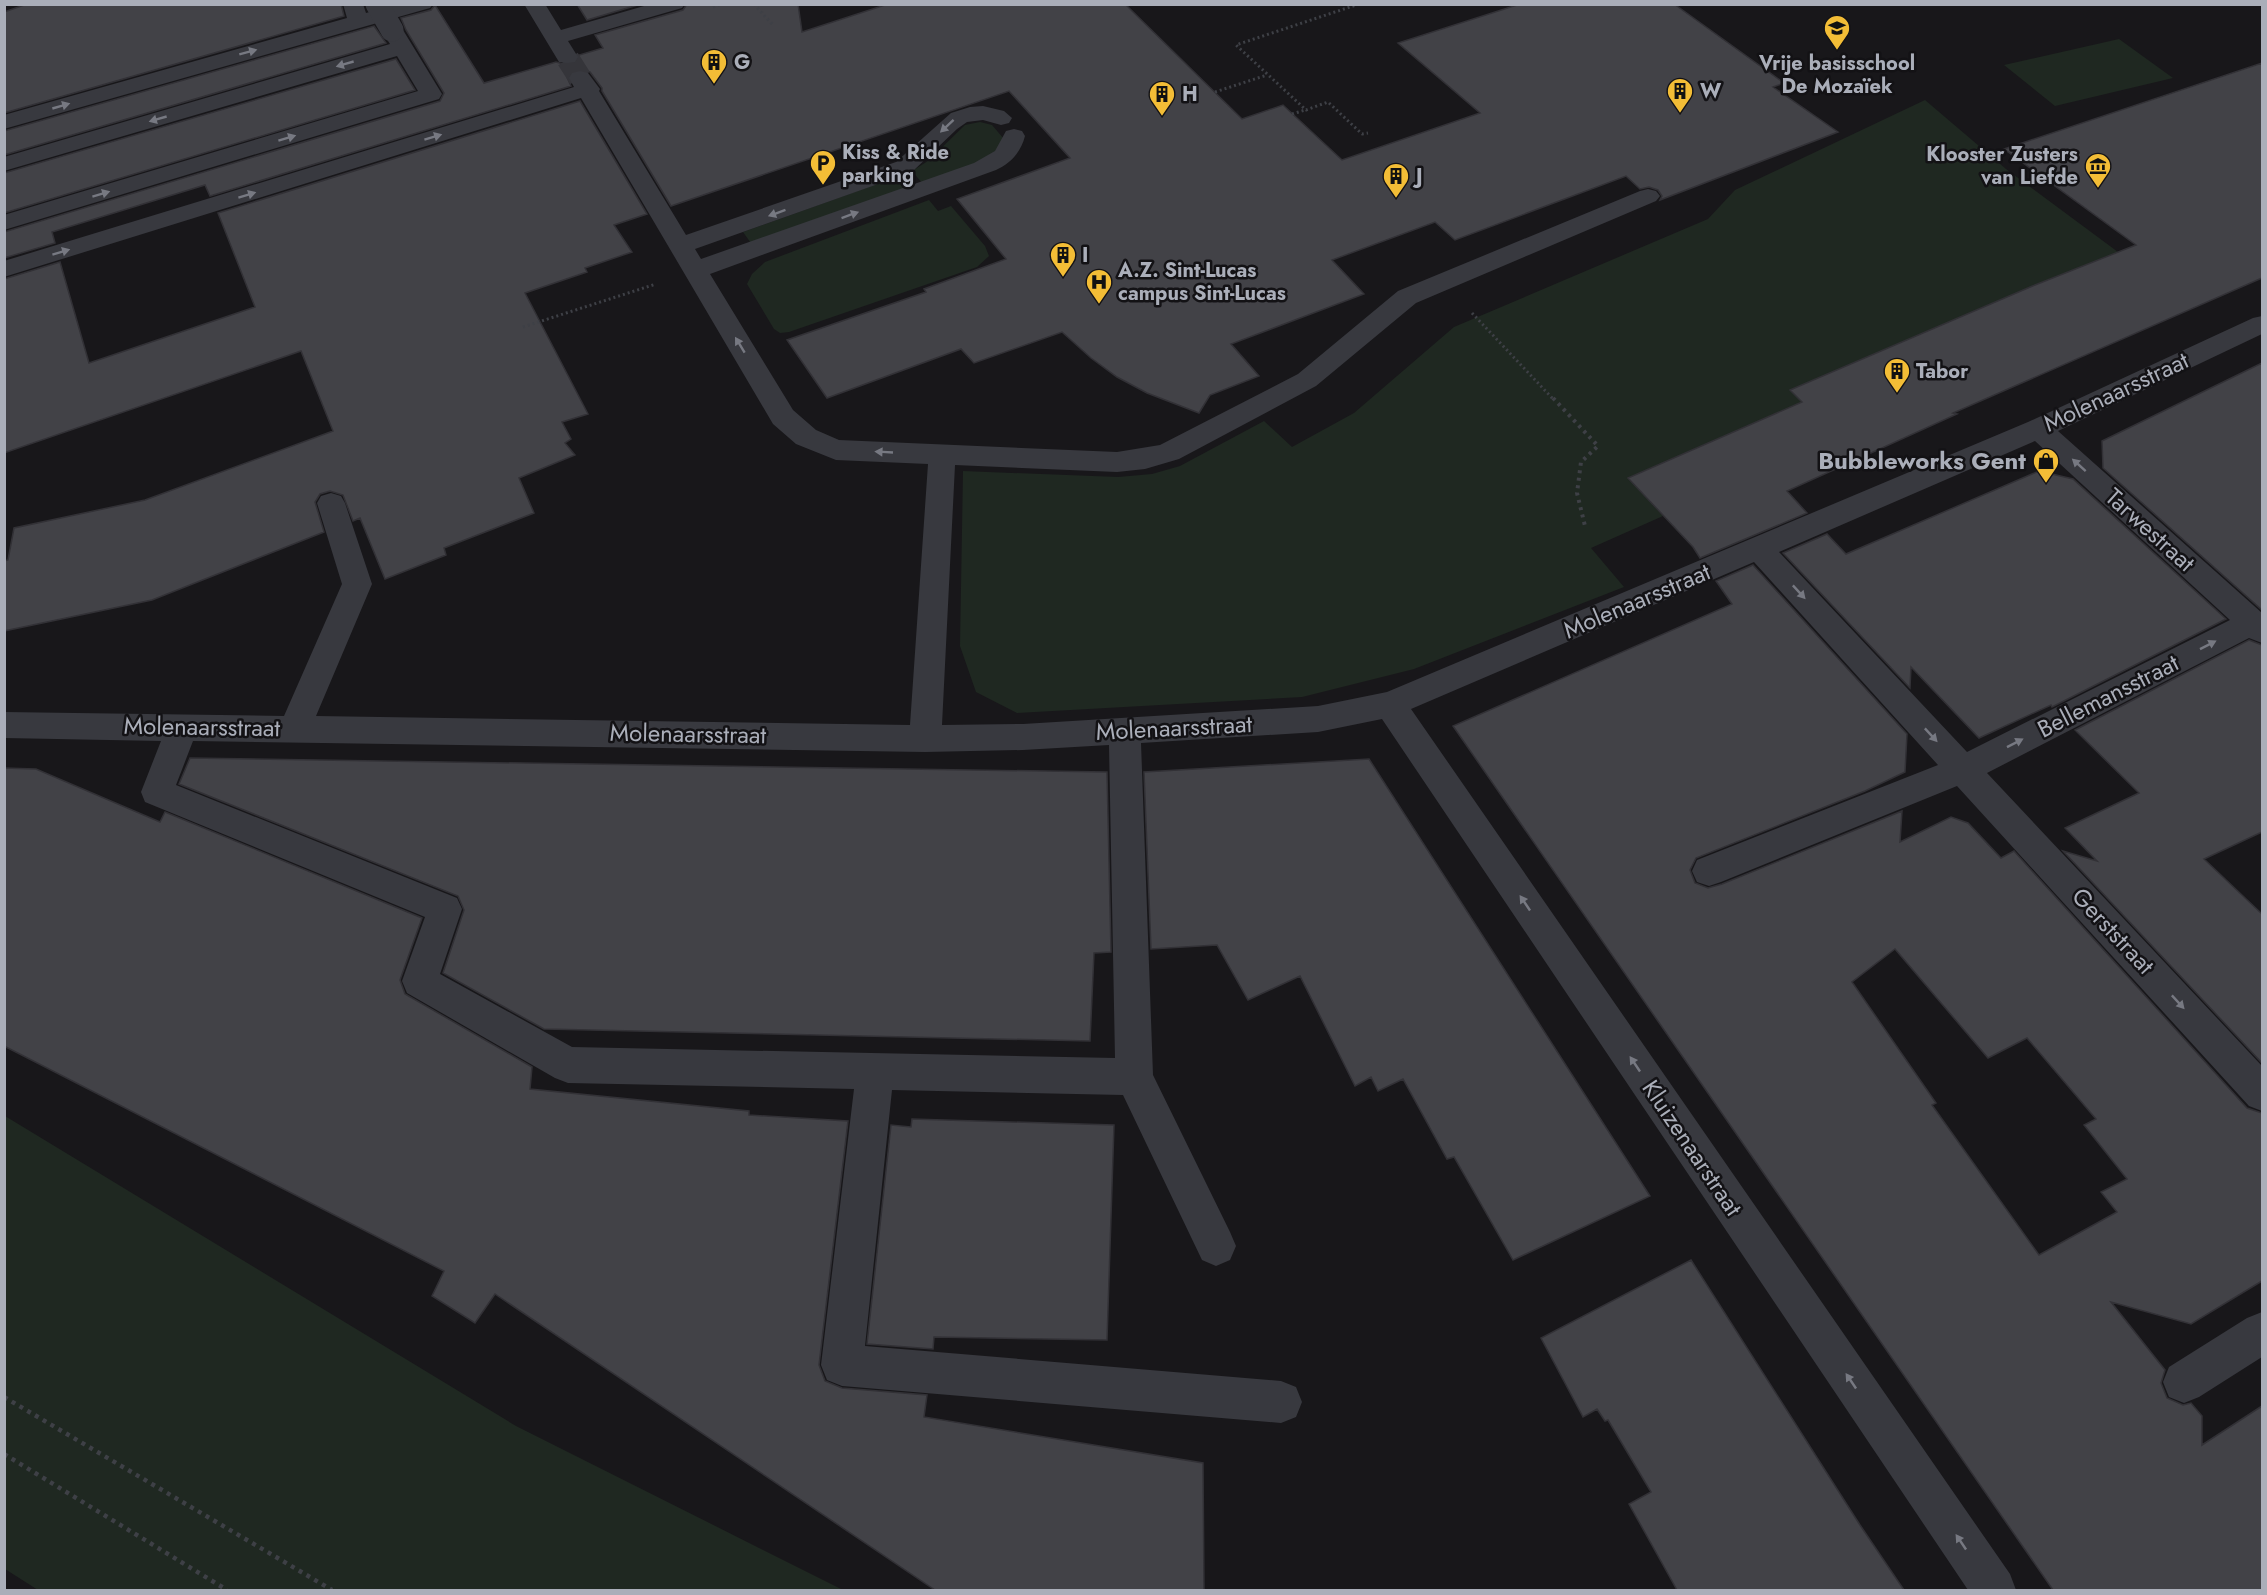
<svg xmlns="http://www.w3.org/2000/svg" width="2267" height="1595" font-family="Jost,sans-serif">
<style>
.green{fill:#1f2821}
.building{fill:#424247;stroke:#323136;stroke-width:1.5;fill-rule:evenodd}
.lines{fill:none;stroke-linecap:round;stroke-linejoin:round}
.minor-tunnel{stroke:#35353a;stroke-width:23;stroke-dasharray:23 12;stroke-linecap:butt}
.path-far2{stroke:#3e4046;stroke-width:3;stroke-dasharray:2 3;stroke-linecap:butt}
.path-far1{stroke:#3e4046;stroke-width:4;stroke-dasharray:3 4.5;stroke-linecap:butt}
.path{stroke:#3e4046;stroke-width:4.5;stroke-dasharray:4 5;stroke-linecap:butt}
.minor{fill:#38393f;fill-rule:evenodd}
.minor-bridge{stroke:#38393f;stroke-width:23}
.oneway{fill:#777982}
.labels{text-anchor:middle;stroke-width:5;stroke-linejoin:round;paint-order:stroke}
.far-poi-label{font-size:20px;font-weight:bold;fill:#aaaeb9;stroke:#131215;text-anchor:start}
.street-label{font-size:24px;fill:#aaaeb9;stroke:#131215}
.poi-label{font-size:24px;font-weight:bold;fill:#aaaeb9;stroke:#131215;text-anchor:end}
</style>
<rect width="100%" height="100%" fill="#18171a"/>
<path class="green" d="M2119 39 2173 78 2055 106 2004 65Z
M1925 100 2006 169 2118 252 1802 402 1628 478 1663 516 1591 548 1624 587 1414 669 1302 697 1017 713 976 692 960 646 963 471 1118 477 1152 474 1180 466 1264 421 1292 447 1354 413 1454 327 1708 219 1735 190Z
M980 122 992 125 1004 139 999 154 923 184 912 171 928 161 965 125Z
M905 174 916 187 753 246 743 232Z
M929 200 938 211 951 206 985 246 989 256 977 267 789 332 780 333 774 329 747 284 752 274 765 262Z
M5 1116 516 1426 843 1590H38L5 1569Z"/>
<path class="building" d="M27 4H341L344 16 4 113V12Z
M577 4H641L587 20Z
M687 4H798L802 32 888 4H1125L1242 119 1283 105 1342 160 1480 113 1398 43 1520 4H1674L1784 83 1773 87 1838 132 1660 200 1662 196 1658 190 1649 187 1640 189 1626 176 1455 240 1435 222 1332 260 1364 294 1231 344 1259 376 1210 395 1199 413 1147 393 1117 377 1091 358 1062 332 974 363 961 349 827 398 787 340 926 292 924 289 1006 259 957 199 1070 158 1009 91 671 206 602 91V88L590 72 579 69 571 71 567 77 571 86 210 196 205 185 52 232 55 243 4 258V232L440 101 444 93 406 30 401 18 431 10 435 5 484 83 556 62 567 65 575 64 579 55 603 48 595 35 683 10Z
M374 26 386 43 4 155V131Z
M396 59 415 90 4 213V173Z
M2262 63V278L1953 413 1957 414 1787 491 1807 513 1700 558 1693 547 1628 478 1802 402 1790 390 2035 285 2136 245 2004 149Z
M580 101 647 214 614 225 632 252 585 268 587 272 525 293 588 414 562 422 571 439 565 443 575 455 519 478 534 513 444 548 446 555 385 579 360 518 353 521 343 495 330 491 320 494 315 502 324 532 152 600 4 631V561L8 560 14 528 145 500 333 431 301 351 4 453V279L60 262 89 363 255 307 218 213Z
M2262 363V610L2103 468 2102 441Z
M2039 471 2073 479 2226 619 2052 707 2051 705 1979 738 1911 667 1910 688 1783 553 1827 534 1846 554Z
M1753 565 1907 734 1905 772 1865 791 1696 858 1690 870 1695 883 1708 888 1722 884 1902 811 1900 842 1951 817 1968 823 2001 858 2014 851 2247 1108 2262 1113V1281L2191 1324 2111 1302 2165 1370 2161 1383 2167 1398 2183 1405 2191 1403 2202 1416V1445L2262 1406V1590H2053L1453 726 1732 604 1716 581ZM1895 949 1988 1058 2027 1038 2096 1119 2084 1125 2127 1179 2101 1192 2117 1212 2039 1255 1932 1105 1936 1103 1852 982Z
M2249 640 2262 645V832L2204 859 2262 914V1063L2063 851 2097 861 2065 828 2139 793 2075 730Z
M190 758 1107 772 1111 952 1094 953 1090 1041 544 1029 443 973 464 910 458 896 179 784Z
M1369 759 1650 1196 1513 1260 1454 1157 1447 1159 1403 1079 1378 1091 1371 1077 1355 1086 1300 976 1248 1000 1217 945 1151 949 1144 772Z
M4 768 36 769 160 822 165 812 422 918 400 980 405 994 532 1067 530 1089 749 1111V1115L848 1121 819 1365 825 1381 842 1388 927 1395 924 1417 1203 1463 1204 1590H935L495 1294 475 1323 432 1296 444 1271 4 1046Z
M912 1119 1114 1125 1107 1340 934 1337 933 1349 867 1344 891 1125 911 1127Z
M1691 1260 1860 1525 1904 1590H1677L1629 1504 1651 1492 1608 1420 1605 1421 1597 1409 1583 1417 1541 1338Z"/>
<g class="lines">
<path class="minor-tunnel" d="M568 59 580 78"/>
<path class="path-far2" d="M754 4 772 24
M1359 4 1236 45 1306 110 1328 102 1362 134 1368 133
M713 7 721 4
M1215 92 1267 75
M1292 114 1305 110
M1472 313 1554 400
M523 327 656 284"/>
<path class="path-far1" d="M1553 398 1598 446 1581 462 1577 493 1585 526"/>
<path class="path" d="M4 1397 332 1590
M4 1454 227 1590"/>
<path class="minor" d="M343 4H363L366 13 398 4H433L430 8 4 129V115L347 18Z
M524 4H545L561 30 651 4H685L682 8 568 41 578 57 575 62 567 63 559 62Z
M392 24 399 26 403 30 442 94 439 99 4 230V215L418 91 397 56 4 171V157L390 44 381 30 385 26Z
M580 71 588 73 600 89 599 91 686 235 896 162 951 113 970 107 983 106 1004 111 1012 118 1009 123 1001 125 983 120 967 122 957 129 912 172 695 249 701 259 974 163 995 151 1006 131 1014 129 1022 131 1025 136C1021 152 1011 163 996 170L710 274 793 410 816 430 839 440 1117 452 1160 445 1298 374 1398 291 1640 191 1648 189 1656 191 1660 196 1656 201 1416 303 1316 386 1179 459 1145 469 1117 472 955 465 942 725 1023 724 1318 706 1387 692 2028 422 2253 318 2262 316V334L2058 431 2262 613V643L2249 638 1987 773 2262 1066V1111L2249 1106 1957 786 1721 882 1709 886 1697 882 1692 871 1697 860 1938 765 1754 562 1411 709 2010 1574 2016 1590H1968L1382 719 1318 732 1141 743 1153 1075 1230 1232 1236 1246 1230 1260 1216 1266 1202 1260 1123 1095 892 1090 865 1346 1281 1381 1296 1387 1302 1402 1296 1417 1281 1423 842 1386 827 1380 821 1365 854 1089 568 1083 555 1078 407 993 402 981 425 917 145 802 141 792 161 741 4 738V712L284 716 342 584 317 503 321 496 331 493 341 496 345 503 372 584 316 716 910 725 928 464 836 460 796 444 773 424 581 98 4 277V261L574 87 569 78 572 73ZM2035 441 2230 620 1967 752 1779 552ZM193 741 925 752 1023 750 1109 745 1115 1058 572 1047 440 974 462 909 457 898 176 785Z
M2262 1312V1357L2199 1397 2184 1403 2169 1397 2163 1382 2169 1367 2247 1318Z"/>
<path class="minor-bridge" d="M377 4 392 30"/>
</g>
<defs><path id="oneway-solid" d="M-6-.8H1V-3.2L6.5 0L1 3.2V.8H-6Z" transform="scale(1.5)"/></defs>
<g class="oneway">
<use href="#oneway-solid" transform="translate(248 52) rotate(-15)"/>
<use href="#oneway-solid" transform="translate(345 64) rotate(164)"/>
<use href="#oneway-solid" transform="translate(61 106) rotate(-16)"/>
<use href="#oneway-solid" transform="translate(158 119) rotate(164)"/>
<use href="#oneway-solid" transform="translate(947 126) rotate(137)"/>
<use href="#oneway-solid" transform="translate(433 137) rotate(-17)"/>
<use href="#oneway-solid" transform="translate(287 138) rotate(-17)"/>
<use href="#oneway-solid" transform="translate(101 194) rotate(-17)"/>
<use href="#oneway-solid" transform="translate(247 195) rotate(-17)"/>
<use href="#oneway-solid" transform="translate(777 213) rotate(160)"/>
<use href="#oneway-solid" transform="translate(850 215) rotate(-20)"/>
<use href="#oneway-solid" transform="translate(61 252) rotate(-17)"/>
<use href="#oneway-solid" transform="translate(740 345) rotate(-121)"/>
<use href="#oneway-solid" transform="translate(884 452) rotate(-177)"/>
<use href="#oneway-solid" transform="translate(2079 465) rotate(-138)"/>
<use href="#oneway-solid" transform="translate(1799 592) rotate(47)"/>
<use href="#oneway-solid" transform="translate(2208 645) rotate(-27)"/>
<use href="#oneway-solid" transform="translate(1931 735) rotate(47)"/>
<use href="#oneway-solid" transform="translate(2015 743) rotate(-27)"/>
<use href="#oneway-solid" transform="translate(1525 903) rotate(-124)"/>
<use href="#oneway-solid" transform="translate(2178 1002) rotate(47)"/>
<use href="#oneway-solid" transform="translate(1635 1064) rotate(-124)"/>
<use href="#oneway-solid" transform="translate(1851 1381) rotate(-124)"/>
<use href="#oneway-solid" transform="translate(1961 1542) rotate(-124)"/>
</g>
<defs>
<g id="school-pin" transform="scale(1.35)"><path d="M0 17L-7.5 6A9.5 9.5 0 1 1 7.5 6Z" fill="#f3bd36" stroke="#131215"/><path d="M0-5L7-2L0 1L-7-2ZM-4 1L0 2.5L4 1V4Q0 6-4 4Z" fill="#111"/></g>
<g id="building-pin" transform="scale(1.35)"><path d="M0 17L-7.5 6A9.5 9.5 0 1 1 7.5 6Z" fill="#f3bd36" stroke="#131215"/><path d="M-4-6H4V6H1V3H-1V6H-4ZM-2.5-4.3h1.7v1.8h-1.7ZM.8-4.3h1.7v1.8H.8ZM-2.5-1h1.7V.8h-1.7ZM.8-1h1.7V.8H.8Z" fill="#111"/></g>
<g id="parking-pin" transform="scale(1.35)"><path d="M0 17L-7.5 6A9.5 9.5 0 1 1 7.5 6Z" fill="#f3bd36" stroke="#131215"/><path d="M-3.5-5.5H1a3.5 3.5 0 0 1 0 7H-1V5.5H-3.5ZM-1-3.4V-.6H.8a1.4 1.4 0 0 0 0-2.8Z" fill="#111"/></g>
<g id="museum-pin" transform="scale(1.35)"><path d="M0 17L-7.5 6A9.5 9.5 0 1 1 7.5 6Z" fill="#f3bd36" stroke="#131215"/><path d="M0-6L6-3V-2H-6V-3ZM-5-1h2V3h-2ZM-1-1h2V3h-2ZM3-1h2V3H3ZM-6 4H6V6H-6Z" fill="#111"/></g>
<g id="hospital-pin" transform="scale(1.35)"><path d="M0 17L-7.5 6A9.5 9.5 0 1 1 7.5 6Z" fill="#f3bd36" stroke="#131215"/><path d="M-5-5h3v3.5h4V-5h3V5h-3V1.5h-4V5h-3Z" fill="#111"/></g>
<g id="shop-pin" transform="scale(1.35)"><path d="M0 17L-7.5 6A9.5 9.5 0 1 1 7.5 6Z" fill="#f3bd36" stroke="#131215"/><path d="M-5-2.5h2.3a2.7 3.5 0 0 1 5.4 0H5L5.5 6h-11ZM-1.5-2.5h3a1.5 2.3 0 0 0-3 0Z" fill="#111"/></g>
</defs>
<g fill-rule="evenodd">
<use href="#school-pin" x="1837" y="28"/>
<use href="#building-pin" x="714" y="62"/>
<use href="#building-pin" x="1680" y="91"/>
<use href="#building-pin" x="1162" y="94"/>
<use href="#parking-pin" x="823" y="163"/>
<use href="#museum-pin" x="2098" y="166"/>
<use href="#building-pin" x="1396" y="176"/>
<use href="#building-pin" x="1063" y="255"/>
<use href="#hospital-pin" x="1099" y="282"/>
<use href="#building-pin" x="1897" y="371"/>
<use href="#shop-pin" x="2046" y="461"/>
</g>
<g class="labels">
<g class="far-poi-label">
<text x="734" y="69">G</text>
<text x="1837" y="70" text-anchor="middle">Vrije basisschool<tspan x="1837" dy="23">De Mozaïek</tspan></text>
<text x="1700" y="98">W</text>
<text x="1182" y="101">H</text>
<text x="842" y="159">Kiss &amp; Ride<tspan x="842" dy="23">parking</tspan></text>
<text x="2078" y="161" text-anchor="end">Klooster Zusters<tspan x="2078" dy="23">van Liefde</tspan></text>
<text x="1416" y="183">J</text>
<text x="1082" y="262">I</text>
<text x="1118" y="277">A.Z. Sint-Lucas<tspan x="1118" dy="23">campus Sint-Lucas</tspan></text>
<text x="1916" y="378">Tabor</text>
</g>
<g class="street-label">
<text transform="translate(2116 392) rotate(-25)" y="8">Molenaarsstraat</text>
<text transform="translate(2150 530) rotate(42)" y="8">Tarwestraat</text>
<text transform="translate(1637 601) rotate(-23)" y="8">Molenaarsstraat</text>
<text transform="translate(2108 696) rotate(-27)" y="8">Bellemansstraat</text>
<text transform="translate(202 727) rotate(1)" y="8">Molenaarsstraat</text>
<text transform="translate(1174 728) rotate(-3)" y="8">Molenaarsstraat</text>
<text transform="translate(688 734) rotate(1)" y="8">Molenaarsstraat</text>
<text transform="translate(2113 931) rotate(47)" y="8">Gerststraat</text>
<text transform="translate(1692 1148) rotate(56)" y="8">Kluizenaarstraat</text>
</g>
<g class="poi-label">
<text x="2026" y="469">Bubbleworks Gent</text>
</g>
</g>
<rect width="2267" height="1595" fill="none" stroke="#aaaeb9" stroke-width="12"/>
</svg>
